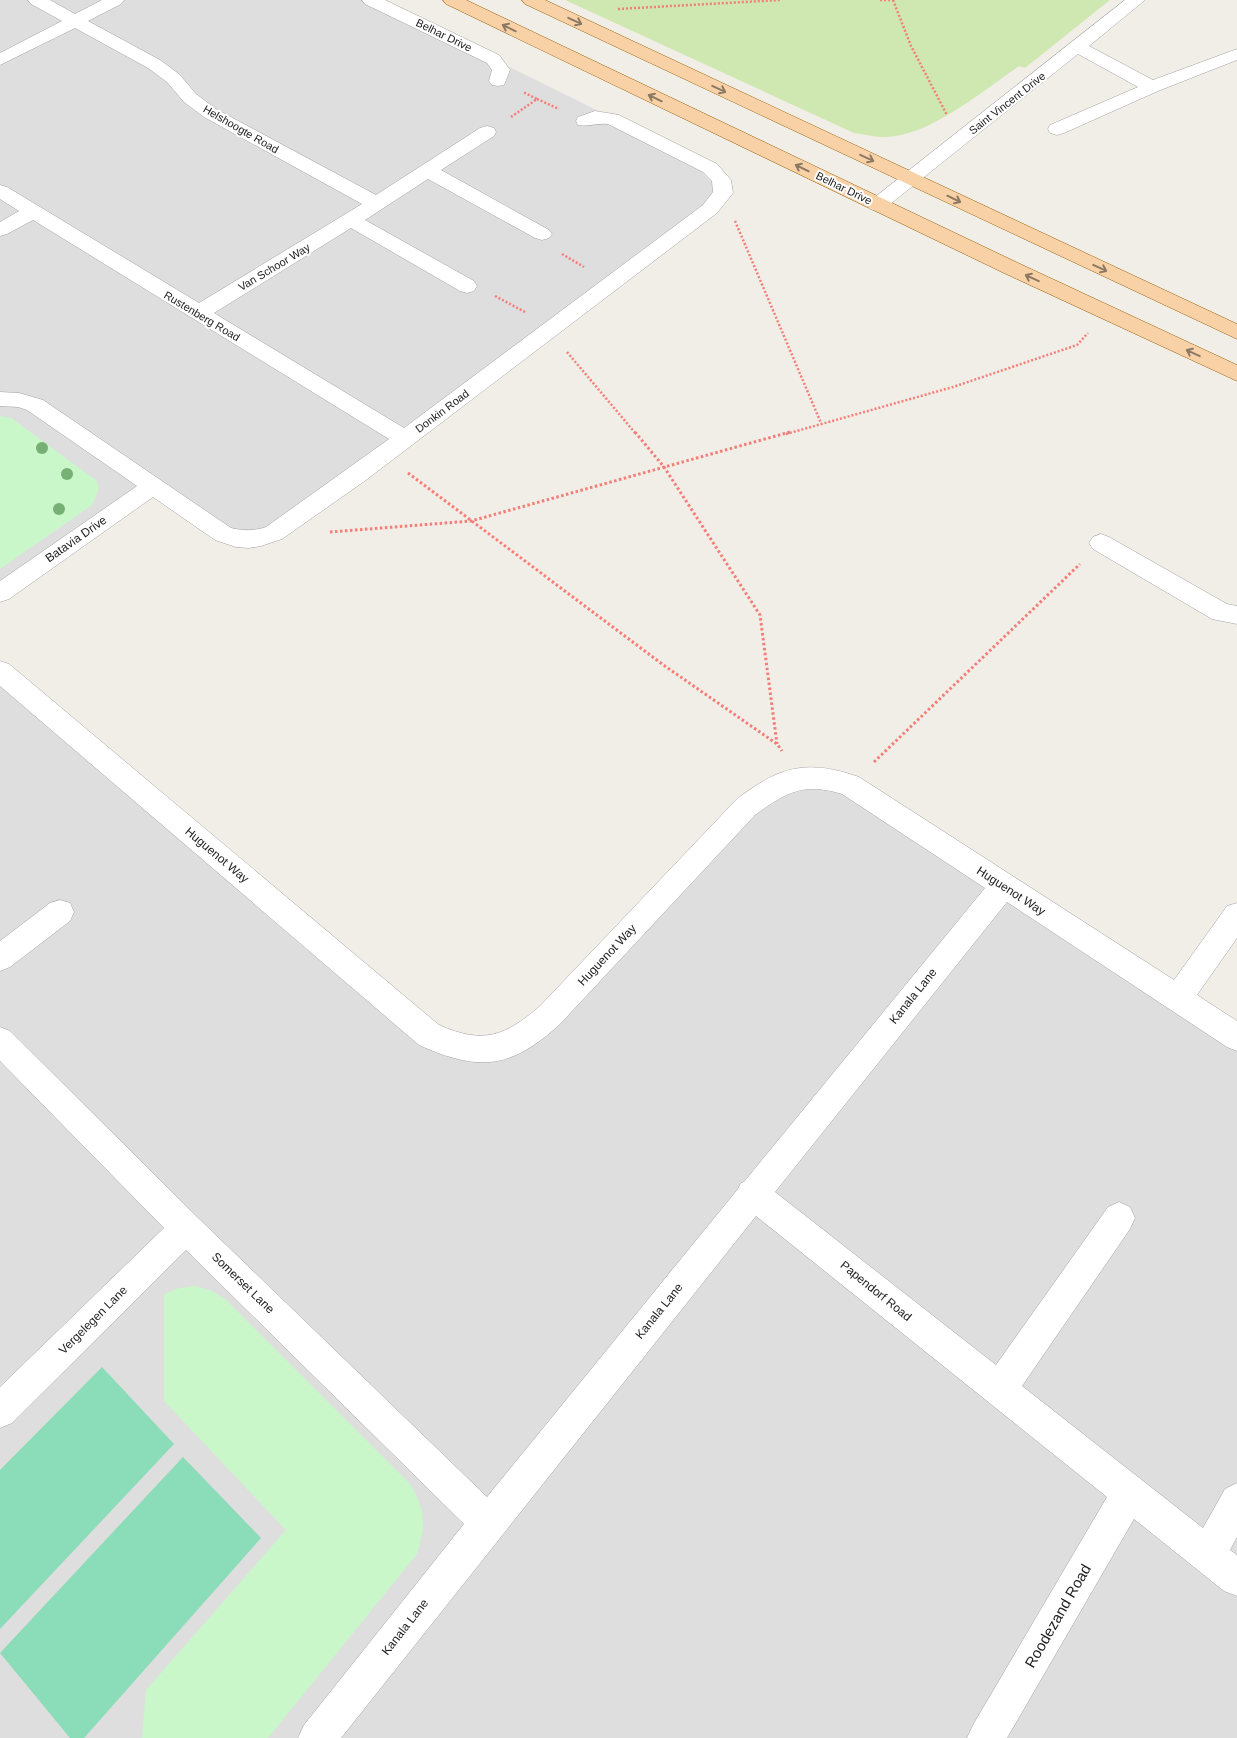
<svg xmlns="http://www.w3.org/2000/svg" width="1237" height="1738" font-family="Helvetica,sans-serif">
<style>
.residential{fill:#dfdede}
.grass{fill:#cfe8b1}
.park{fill:#c9f7ca}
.pitch{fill:#8bdcb8}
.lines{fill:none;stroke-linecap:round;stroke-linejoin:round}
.minor-casing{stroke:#a2a2a2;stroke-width:1}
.major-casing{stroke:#976007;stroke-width:1}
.path-far1{stroke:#f47d77;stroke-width:2.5;stroke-dasharray:2 2;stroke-linecap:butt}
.path{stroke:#f47d77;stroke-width:3;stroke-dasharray:2.5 2.5;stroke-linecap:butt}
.minor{fill:#fff;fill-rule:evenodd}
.major{fill:#f8d1a6;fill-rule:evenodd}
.tree{fill:#76b074}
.oneway{stroke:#8c7964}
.labels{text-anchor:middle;stroke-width:4;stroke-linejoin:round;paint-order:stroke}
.far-street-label{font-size:11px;fill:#212121;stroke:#fff}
.street-label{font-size:12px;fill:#212121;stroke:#fff}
.near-street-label{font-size:15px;fill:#212121;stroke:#fff}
</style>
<rect width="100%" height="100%" fill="#f1eee8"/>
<path class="residential" d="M0 0H374L710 166 723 175 713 210 245 543 152 491 0 596Z
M0 666 455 1041 519 1034 741 802 809 773 1237 1029V1738H0Z"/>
<path class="grass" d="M565 0H1110L1025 68 1019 66C986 89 936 130 896 136 881 139 868 135 854 133Z"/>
<path class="park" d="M0 416 11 418 97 481 99 489 92 505 0 569Z
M195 1286 210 1290 225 1299 410 1484C426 1510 426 1525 417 1554L268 1738H142L146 1690 286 1530 164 1401V1294L179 1288Z"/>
<path class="pitch" d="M102 1367 174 1444 0 1629V1470Z
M183 1457 261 1538 84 1738H70L0 1653Z"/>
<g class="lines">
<g class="minor-casing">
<path id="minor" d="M28 0H50L75 14 102 0H124L121 4 88 21 160 60 179 74 196 94 216 109 376 195 480 128 487 126 494 128 496 132 494 136 441 170 549 230 552 234 549 238 542 240 535 238 428 179 365 220 474 281 477 286 474 291 467 293 460 291 351 228 214 313 404 428 703 205 713 192 712 181 703 172 608 124C597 123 588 127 578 125L576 121 578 117 595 111 619 115 717 164 731 180 733 193 717 213 366 480 282 539 261 546 249 548 236 547 215 540 153 497 9 599 0 602V581L137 486 27 410 18 407 0 406V392L19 393 43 400 231 528C243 531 255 531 266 527L389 439 33 220 7 234 0 236V222L19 211 0 199V185L7 187 199 303 362 204 204 117 184 102 167 82 148 68 75 28 0 65V53L62 21 31 4Z
M362 0H385L499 55 510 70 504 85 498 86 492 85 489 81 492 70 487 63 365 4Z
M1125 0H1145L1089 46 1153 80 1237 49V60L1158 91 1064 133 1057 135 1050 133 1048 129 1050 125 1138 87 1078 54 884 209 877 211 870 209 867 205 870 201Z
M1101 534 1109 537 1227 604 1237 606V624L1212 619 1093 549 1089 543 1093 537Z
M0 661 9 664 439 1025C484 1045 505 1036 540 1006L737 799C780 766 807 759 859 777L1174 980 1227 906 1237 903V938L1197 995 1237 1021V1051L1227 1047 1007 902 775 1192 996 1365 1108 1207 1119 1202 1130 1207 1135 1218 1130 1229 1022 1386 1203 1528 1225 1489 1237 1483V1537L1230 1550 1237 1555V1596L1224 1591 1134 1519 1007 1738H967L973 1725 1107 1497 756 1216 341 1738H298L304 1725 464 1524 186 1250 12 1423 0 1428V1387L164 1228 0 1061V1027L10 1031 197 1217 487 1497 738 1189 741 1183 744 1182 985 888 842 794C804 782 786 792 755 815L560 1024C511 1069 479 1072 419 1045L0 686Z
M60 900 70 903 74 912 70 921 10 967 0 971V941L50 903Z"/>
</g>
<g class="major-casing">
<path id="major" d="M443 0H466L1018 263 1237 365V381L1004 273 446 4Z
M522 0H545L1237 324V339L525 4Z"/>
</g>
<path class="path-far1" d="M880 0H895
M893 0 911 46 947 115
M618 9 780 0
M537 99 559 109
M511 117 537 99 523 92
M735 221 821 423
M562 254 584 267
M495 296 525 312
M567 352 636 434
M786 434 953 387 1077 345 1088 333"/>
<path class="path" d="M635 432 664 467 760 615 777 744
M408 473 662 664 777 744 782 751
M330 532 471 521 790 432
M874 762 1080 564"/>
<use href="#minor" class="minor"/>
<use href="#major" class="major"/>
</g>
<g class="tree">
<circle cx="42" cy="448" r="6"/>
<circle cx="67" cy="474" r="6"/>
<circle cx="59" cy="509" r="6"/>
</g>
<defs><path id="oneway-shaft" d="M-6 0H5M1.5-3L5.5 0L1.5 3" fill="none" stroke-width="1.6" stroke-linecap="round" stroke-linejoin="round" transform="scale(1.25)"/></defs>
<g class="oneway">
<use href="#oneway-shaft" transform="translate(575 21) rotate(25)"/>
<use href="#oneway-shaft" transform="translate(509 28) rotate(-154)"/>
<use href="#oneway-shaft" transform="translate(719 89) rotate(25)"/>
<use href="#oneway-shaft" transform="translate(655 98) rotate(-154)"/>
<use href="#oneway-shaft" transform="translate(867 158) rotate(25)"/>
<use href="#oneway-shaft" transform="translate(802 168) rotate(-154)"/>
<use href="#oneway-shaft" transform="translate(954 199) rotate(26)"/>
<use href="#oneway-shaft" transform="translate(1100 268) rotate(25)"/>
<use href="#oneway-shaft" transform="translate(1032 278) rotate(-155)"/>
<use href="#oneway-shaft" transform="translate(1193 353) rotate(-155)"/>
</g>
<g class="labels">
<g class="far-street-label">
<text transform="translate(444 35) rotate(26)" y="4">Belhar Drive</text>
<text transform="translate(1007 103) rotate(-38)" y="4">Saint Vincent Drive</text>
<text transform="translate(241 129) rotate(30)" y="4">Helshoogte Road</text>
<text transform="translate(844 188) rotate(26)" y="4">Belhar Drive</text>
<text transform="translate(274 267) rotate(-31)" y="4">Van Schoor Way</text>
<text transform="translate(202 316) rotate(31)" y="4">Rustenberg Road</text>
<text transform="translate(442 411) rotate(-37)" y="4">Donkin Road</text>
</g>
<g class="street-label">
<text transform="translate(76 539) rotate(-35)" y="4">Batavia Drive</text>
<text transform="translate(217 855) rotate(40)" y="4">Huguenot Way</text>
<text transform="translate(1011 891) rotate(33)" y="4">Huguenot Way</text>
<text transform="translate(607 955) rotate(-47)" y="4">Huguenot Way</text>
<text transform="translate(913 996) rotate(-51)" y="4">Kanala Lane</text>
<text transform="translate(243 1283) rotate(44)" y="4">Somerset Lane</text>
<text transform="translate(876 1291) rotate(39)" y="4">Papendorf Road</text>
<text transform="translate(659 1311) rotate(-51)" y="4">Kanala Lane</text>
<text transform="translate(93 1320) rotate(-45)" y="4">Vergelegen Lane</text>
<text transform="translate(405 1627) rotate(-52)" y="4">Kanala Lane</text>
</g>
<g class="near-street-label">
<text transform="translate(1058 1616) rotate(-60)" y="5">Roodezand Road</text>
</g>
</g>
</svg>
